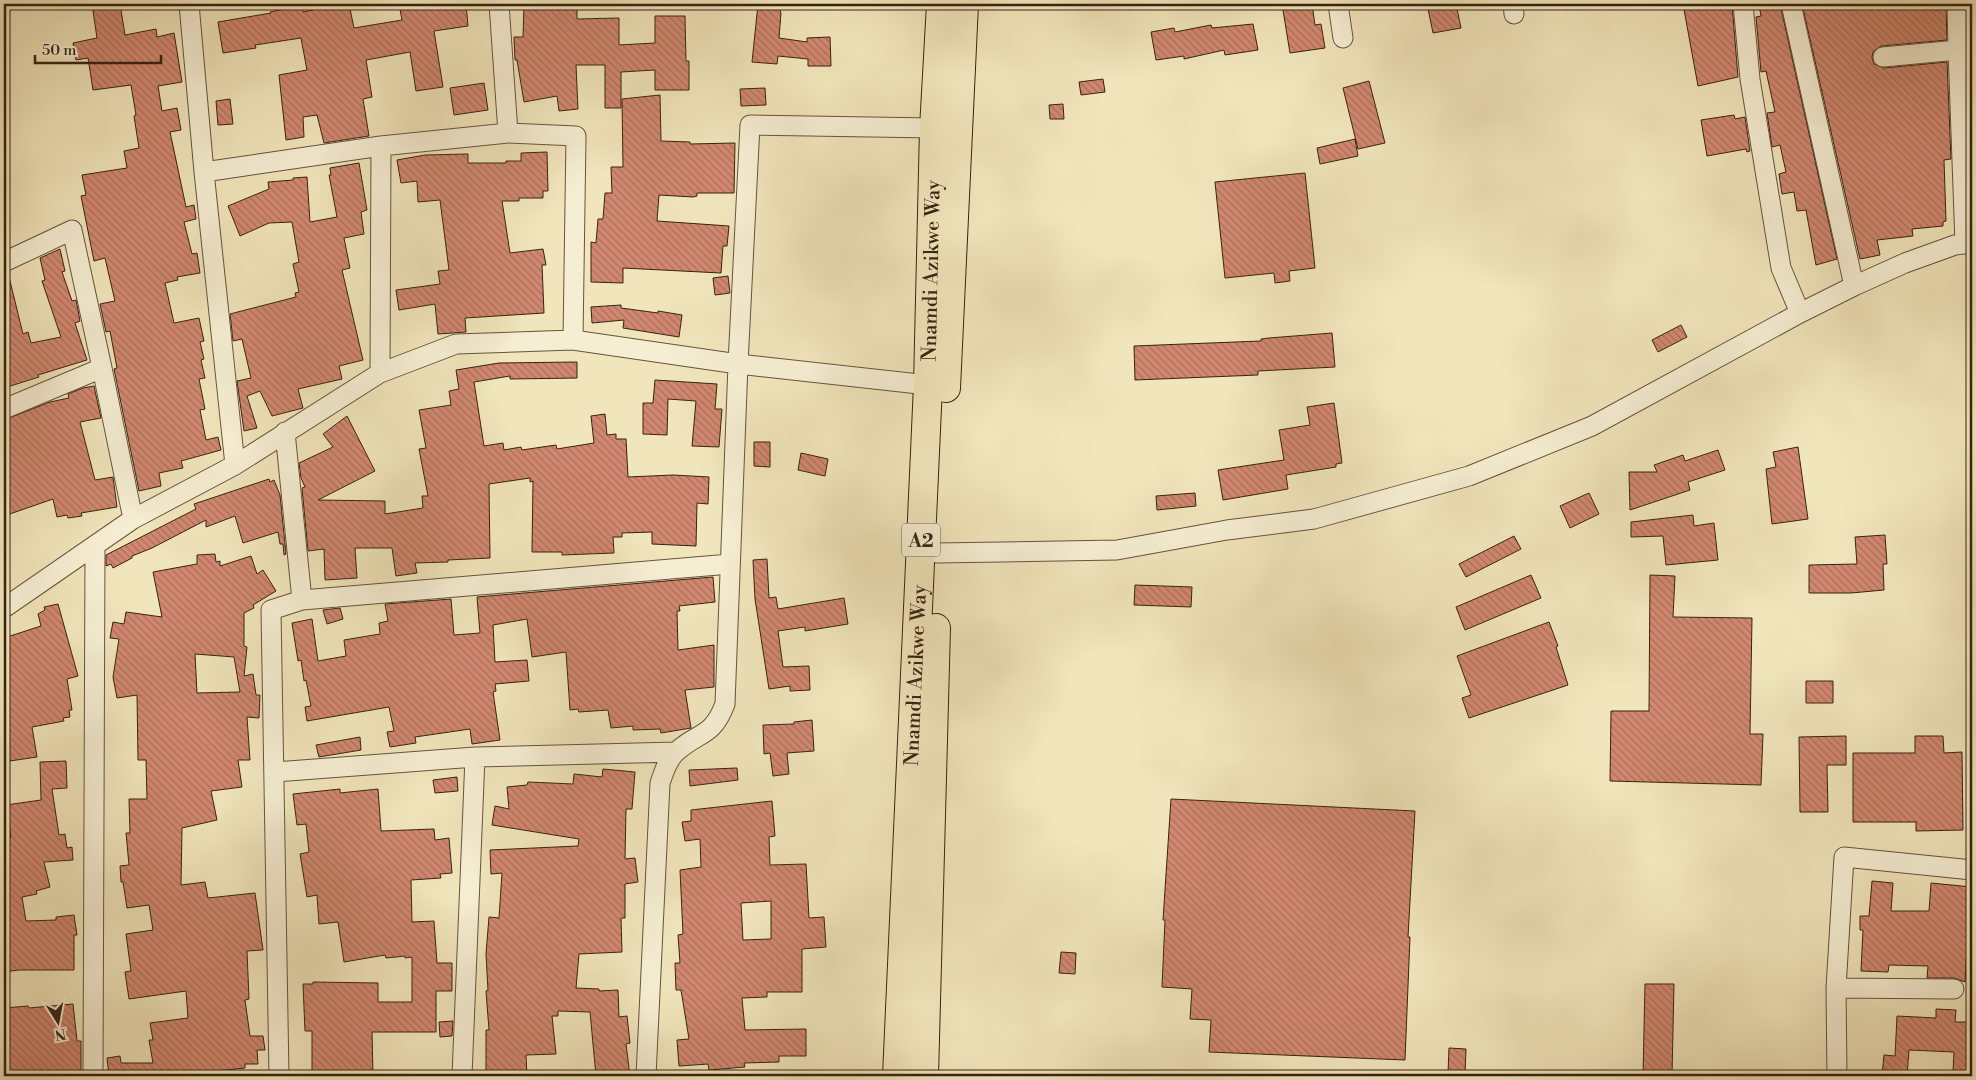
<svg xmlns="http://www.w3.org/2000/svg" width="1976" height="1080" font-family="'Libre Bodoni',serif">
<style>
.building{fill:url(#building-back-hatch);stroke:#372212;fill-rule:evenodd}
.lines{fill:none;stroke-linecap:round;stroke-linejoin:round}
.street-casing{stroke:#66533c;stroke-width:21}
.highway-casing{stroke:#372212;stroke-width:30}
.street{stroke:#f6eed3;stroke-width:19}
.highway{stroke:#f1e5bb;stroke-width:28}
.labels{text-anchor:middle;stroke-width:4;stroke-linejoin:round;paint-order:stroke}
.shield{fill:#f6eed3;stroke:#705f4c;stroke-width:1}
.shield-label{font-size:19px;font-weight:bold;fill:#372212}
.street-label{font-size:20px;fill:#372212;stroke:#f6eed3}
</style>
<defs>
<pattern id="building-back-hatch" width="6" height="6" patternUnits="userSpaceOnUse" patternTransform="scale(1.25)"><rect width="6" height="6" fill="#d28870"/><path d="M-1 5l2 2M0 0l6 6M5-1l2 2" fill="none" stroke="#ab6f5b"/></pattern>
</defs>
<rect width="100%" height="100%" fill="#f1e5bb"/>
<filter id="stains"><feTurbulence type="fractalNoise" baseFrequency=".004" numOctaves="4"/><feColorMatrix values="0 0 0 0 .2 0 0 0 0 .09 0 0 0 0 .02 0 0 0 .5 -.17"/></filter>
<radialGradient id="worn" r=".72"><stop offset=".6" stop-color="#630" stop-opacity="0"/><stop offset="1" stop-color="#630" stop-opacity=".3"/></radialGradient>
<path class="building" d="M92 4H120L125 35 156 29 157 37 174 33 182 82 158 86 162 111 177 108 181 130 170 132 186 207 194 205 196 219 184 222 192 254 197 253 200 273 177 277 178 280 165 283 174 323 199 318 204 341 200 342 204 359 201 360 205 378 199 379 205 409 200 410 206 440 218 437 221 450 181 461 183 468 159 473 161 486 139 491 114 369 117 368 110 331 106 332 100 304 115 301 105 258 94 261 81 196 86 195 82 175 127 168 124 151 139 148 134 116 136 115 131 85 93 90 88 58 76 60 73 43 97 38Z
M279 4H302L303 12 340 4H349L354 28 402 20 399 4H466L468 26 434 31 443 87 416 91 410 52 366 60 372 97 363 99 369 136 324 143 317 115 303 117 304 137 286 140 279 75 307 70 301 38 255 45 256 48 223 53 218 22 271 13 270 12 280 10Z
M524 4H577V19L619 18V45L655 43V16H685L686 61H689V90H655V70L621 72V108H605V65H576L578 109 559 111 557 96 524 102 517 60H515L514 37H523Z
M758 4H778L781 13 779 38 807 42V38L830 37 831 66H808V59L778 56 777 64 752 62Z
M1282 4H1312L1315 25 1321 24 1325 48 1290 53Z
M1427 4H1456L1461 28 1433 33Z
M1683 4H1717L1718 7 1732 4 1738 77 1698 86Z
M1759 4H1780L1837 259 1816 265 1806 210 1797 211 1794 192 1782 194 1779 174 1786 172 1780 145 1772 147 1767 113 1775 112 1766 71 1761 72 1756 17 1761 16Z
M1802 4H1934L1935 10 1946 9 1947 40 1881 46 1873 52 1872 58 1874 64 1884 68 1947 62 1951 159 1944 160 1946 221 1943 222V226L1912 229 1913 236 1877 240 1880 255 1860 259Z
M1253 24 1258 50 1225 55 1224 50 1184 59V56L1156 60 1151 32 1174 28 1175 32 1211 25 1212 28Z
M1103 79 1105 92 1081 95 1079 82Z
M1369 81 1385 143 1358 149 1343 88Z
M484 83 488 110 454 115 450 88Z
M765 88 766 105 741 106 740 89Z
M660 95 661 141 690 142V144L735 143 734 193H697V196L693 197 659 195 657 221 729 226 727 246H723L721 273 623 268V283L591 282V242L596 243 598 219H603L605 193H612L611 167H623L622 99Z
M230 99 233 124 218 125 216 101Z
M1063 104 1064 119H1050L1049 105Z
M1734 115 1735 119 1745 117 1750 151 1747 152 1746 149 1707 156 1701 120Z
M1355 139 1358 156 1320 164 1317 148Z
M547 152 548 191H543V198H519V201H502L510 253 543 249 546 265H542L544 313 465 318 466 332 438 334 435 304 399 310 396 290 440 284 438 271 449 270 440 200 418 202 417 181 401 183 397 160 425 155 468 154V163H506V161H521V153Z
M359 163 367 210 361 212 364 234 344 238 350 268 342 270 363 360 339 366 342 379 298 389 303 408 272 416 260 391 247 396 257 428 244 431 237 381 251 378 242 339 233 341 230 314 296 297 295 293 299 292 293 264 299 262 292 222 269 223 240 236 228 206 269 189 268 182 293 180V178L307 177 310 222 337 217 329 175H331L330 168Z
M1305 173 1315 268 1289 271 1290 281 1275 283 1274 273 1225 278 1215 182Z
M60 249 65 271 62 272 72 301 76 300 80 321 75 323 87 360 38 375 39 377 4 388V278L9 277 23 334 28 332 31 343 61 337 42 281 45 280 40 258Z
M728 276 730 293 715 295 713 278Z
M621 305V308L658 313V311L682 315 679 337 623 328 624 320 592 323 591 307Z
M1681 325 1687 337 1658 352 1652 340Z
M1332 333 1335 367 1258 371V375L1135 380 1134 346 1261 341V339L1269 338Z
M577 362V378L510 379V376L474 382 484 446 503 443 504 450 521 447 522 450 556 445 557 449 594 443 591 416 605 414 607 435 616 434V439H626L628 477 673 475 709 477 708 504 697 503 696 546 652 544V532L622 533V537H613L614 553 562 555V552H532L533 481 530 482V478L489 484 490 558 448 560V562L415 563 417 573 396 576 392 548H355L357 578 325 580 324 549 308 551 302 488 305 487 301 478 299 463 333 447 323 434 347 416 375 471 318 500 385 501V514L423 508 422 496H428L419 449 426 448 419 410 451 405 449 391 459 389 456 370 499 363Z
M655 380 717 384 715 409H722L719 447 692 446 696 401 668 399 667 435 643 434V403H653Z
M94 386 101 418 80 422 95 480 113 477 117 507 81 513 82 516 68 518 67 515 57 517 53 499 4 516V420L50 402 69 398 68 394 83 388Z
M1334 403 1342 463 1336 464V467L1286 475 1288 489 1223 500 1218 470 1284 460 1279 430 1310 425 1307 407Z
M754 442H770V467L754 466Z
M1798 447 1808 519 1772 524 1766 469 1776 467 1773 452Z
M1718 450 1725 470 1688 482 1690 490 1630 510 1629 472H1657L1654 465 1683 455 1685 461Z
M801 453 828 459 825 476 798 470Z
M269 479 270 482 274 480 280 495 286 554 284 555 283 544H280L278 532 243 543 235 516 206 527V520L152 548 132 556V558L113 568 111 564 106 566V555L196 509 194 504Z
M1195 493 1196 506 1157 510 1156 496Z
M1589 493 1599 514 1570 528 1560 506Z
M1693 515 1694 526 1714 523 1718 560 1666 565 1663 536 1631 537V522Z
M1885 535 1887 564H1883L1884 590 1851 593H1809V565L1857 564 1855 537Z
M1514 536 1521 549 1466 577 1459 564Z
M215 554 216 562 220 561V566L251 556 257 574 263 570 276 591 253 605 254 608 244 613V646L247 647 244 676 253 674 256 695H260L259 718 247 717 250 760H238L242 787 211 791 217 820 182 828 181 885 205 882 208 898 255 893 263 950 247 951 249 999 245 1000 250 1036H263L265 1050H257L258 1064H245V1068L207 1072V1076H109L107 1058 120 1056 121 1063H153L149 1040H153L150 1023 188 1018 186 991 129 999 125 972 131 971 126 934 153 930 149 905 127 908 123 882H121L120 866 129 865 126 833H130L129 799H147L146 760H138L137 695 117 698 113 677 119 639 110 638 113 622 124 624 126 612 162 617 153 572 197 564V555ZM195 654 234 657 240 692 197 693Z
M767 559 769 598 776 597 778 609 844 598 848 624 805 631V627L778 631 783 667 809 666 810 690 790 691V686L769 689 755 599 753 560Z
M1531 575 1541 598 1465 630 1456 607Z
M1650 575 1675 576 1673 617 1752 618 1750 734H1763L1761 785 1610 781 1611 711H1649Z
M713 577 715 602 679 606 680 611H677L678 650 714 645V687L685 690 691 728 661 733 660 729 633 730V726L611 728 608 710 579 712 578 709 570 710 566 652 532 657 527 619 493 625 495 662 527 660 529 681 495 684 496 691 493 692 500 740 472 744 470 729 415 737 416 743 390 747 387 732 394 731 389 707 307 721 305 707 311 706 306 680 304 681 301 660 298 661 292 623 312 619 318 661 346 656 344 640 380 634 379 623 388 621 385 604 451 599 454 635 480 633 477 597Z
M1135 585 1192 587 1191 607 1134 605Z
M58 604 78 676 67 679 72 710H69L70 717 63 718 64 721 32 727 37 757 10 761 4 724V666H9L4 650V638L41 626 38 614 45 610 44 607Z
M340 608 343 619 327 624 323 610Z
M1549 622 1558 646 1556 647 1568 685 1469 718 1462 698 1471 695 1457 656Z
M1806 681H1833V703H1806Z
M812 720 814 751 787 753 789 774 773 776 770 753 764 754 763 725 794 724V722Z
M1846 736V765H1827L1828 812H1800L1799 737Z
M1915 736H1943L1944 753 1962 752 1963 830 1916 831V822H1853V753H1915Z
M360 737 361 750 319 757 316 745Z
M66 761 67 788 52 789 59 835 65 834 67 848 72 847 73 860 44 862 50 887 36 891 37 894 22 897 26 921 56 920V917L74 915 77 935H74V970H19L4 972V838L11 837 6 805 41 800 40 762Z
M737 768 738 780 690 786 689 770Z
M603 769 635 772 632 809H626L625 859 635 858 638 882 625 884V918H621L622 952 579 954 576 988 599 989V991L618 990 619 1017 627 1016 630 1043 626 1044 630 1076H596L590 1012 558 1011V1016H552L556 1054 526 1055 527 1076H486V1030H489L486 991 488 990 486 954 489 917 499 918 502 873 491 874 490 850 578 846 579 839 492 825 495 806 509 809 507 787 527 785 528 782 573 784 574 774 602 777Z
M457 777 458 791 435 793 433 780Z
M340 789V793L378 789 381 831 434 829 435 840 449 838 452 873 440 874 441 878 411 880 412 922 434 921 437 963H452V991H436V1032H372L373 1076H312V1031H305L303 984H313V982L378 983V1002H412V957L405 958V956L386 958 385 955 344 962 338 922 319 924 317 895 307 897 300 854 309 852 306 824 297 825 293 794Z
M1171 799 1415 811 1408 937H1410L1405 1060 1209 1052 1211 1020 1190 1019 1192 989 1162 987 1165 920H1163Z
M772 801 775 836 769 837 770 865 806 864 809 918 824 917 826 947 802 949V992H767V997L742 998 745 1030 806 1029V1056H779V1062L744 1063 745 1067 709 1070 708 1064 679 1066 677 1040 689 1039 681 990H676L675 963H680L678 935 683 934 680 870 701 867 700 839 685 841 682 822 691 821V810ZM771 901V939L743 940 741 903Z
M1872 881 1893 883 1891 911H1929L1931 883 1972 887V932H1968L1965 982 1954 978H1927L1928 966 1889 965 1888 972 1861 971 1863 930H1860V916H1869Z
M1061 952 1076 953 1075 974 1059 973Z
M1645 984H1674L1672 1076H1643Z
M73 1004 77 1041H81V1076H6V1074H4V1008L28 1006 29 1008Z
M1936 1009 1956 1010 1955 1022H1972V1072L1953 1071 1954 1052 1909 1050 1907 1076H1882L1884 1055 1895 1056 1897 1016 1936 1018Z
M453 1021 452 1036 440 1037 439 1022Z
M1449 1048 1466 1049 1465 1073H1448Z"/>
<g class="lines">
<g class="street-casing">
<path id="street" d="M189 4 204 172 235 465
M499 4 508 133
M1338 4 1343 38
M1513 4 1514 14
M1743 4 1750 79 1781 268 1800 313
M1791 4 1854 286
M1957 4 1958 50
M1883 57 1958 50 1965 244
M204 172 381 146 508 133 576 136 573 340
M4 262 72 230 102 368
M380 373 381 146
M4 409 102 368 133 519
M937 553 1117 550 1227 530 1314 519 1469 476 1592 426 1800 313 1854 286 1905 263 1955 245 1972 243
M302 600 730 564
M4 608 133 519 235 465 380 373 456 344 573 340 738 364 928 385
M275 772 475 757 676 752
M1836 988 1844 857 1972 870
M93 1076 95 546
M279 1076 271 610 302 600 285 432
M462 1076 475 757
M646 1076 660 783C664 772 667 760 676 752 699 731 712 738 725 704L738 364 750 125 934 128
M1837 1076 1836 988 1954 989"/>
</g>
<g class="highway-casing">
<g id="highway">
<path d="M946 388 964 4"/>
<path id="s1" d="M897 1076 928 385 934 128 941 4"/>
<path d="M924 1076 936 628"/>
</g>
</g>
<use href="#street" class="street"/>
<use href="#highway" class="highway"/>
</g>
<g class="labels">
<rect class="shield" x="902" y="523.5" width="38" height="33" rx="4"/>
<g class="shield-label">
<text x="921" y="547">A2</text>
</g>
<g class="street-label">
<text dy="7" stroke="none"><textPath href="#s1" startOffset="806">Nnamdi Azikwe Way</textPath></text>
<text dy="7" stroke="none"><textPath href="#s1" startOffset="401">Nnamdi Azikwe Way</textPath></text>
</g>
</g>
<rect width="1976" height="1080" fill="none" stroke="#f1e5bb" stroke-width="20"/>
<rect x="5" y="5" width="1966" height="1070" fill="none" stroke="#372212" stroke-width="2.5"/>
<rect x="10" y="10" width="1956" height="1060" fill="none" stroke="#372212"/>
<g transform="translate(58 1022) rotate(169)" stroke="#f6eed3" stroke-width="4" paint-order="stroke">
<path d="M0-4L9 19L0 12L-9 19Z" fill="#372212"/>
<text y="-8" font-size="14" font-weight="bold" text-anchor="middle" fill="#372212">N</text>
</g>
<path d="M35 55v8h126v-8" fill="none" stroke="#372212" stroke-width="2.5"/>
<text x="42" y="55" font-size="15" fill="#372212" stroke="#f6eed3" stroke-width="4" paint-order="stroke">50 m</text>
<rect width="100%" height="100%" filter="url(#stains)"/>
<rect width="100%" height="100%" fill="url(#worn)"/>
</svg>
